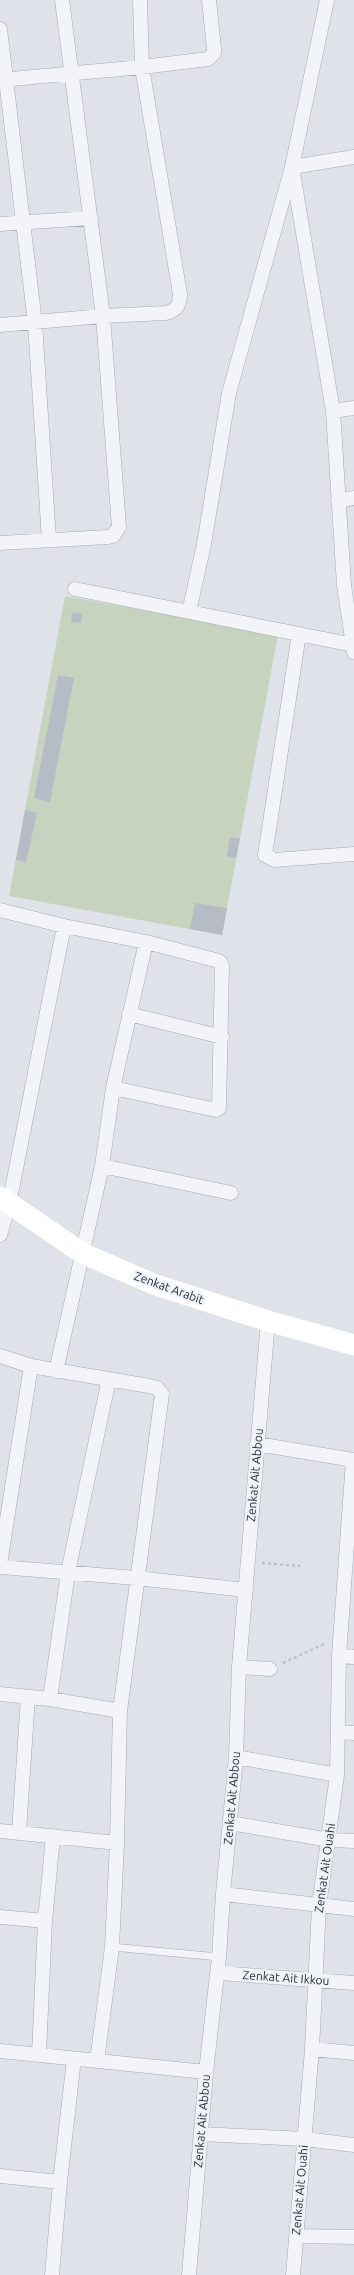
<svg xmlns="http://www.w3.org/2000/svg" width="354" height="2275" font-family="Ubuntu,sans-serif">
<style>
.green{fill:#c5d3bf}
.building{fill:#b5bcc6}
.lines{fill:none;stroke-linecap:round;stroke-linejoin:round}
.lane-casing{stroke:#a4aab3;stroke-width:8}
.street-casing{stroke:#a4aab3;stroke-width:15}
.path{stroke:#bdc1c8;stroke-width:2.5;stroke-dasharray:3 3;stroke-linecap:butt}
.lane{stroke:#f2f4f7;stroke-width:7}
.street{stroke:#f2f4f7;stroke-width:14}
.secondary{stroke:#fff;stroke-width:21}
.labels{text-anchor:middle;stroke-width:4;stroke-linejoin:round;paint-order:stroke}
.street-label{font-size:12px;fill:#263141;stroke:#eef2f6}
</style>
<rect width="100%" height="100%" fill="#dfe3e9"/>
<path class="green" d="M65 596 278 635 222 935 9 896Z"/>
<path class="building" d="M72 613 82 614 81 623 71 622Z
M58 675 74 678 50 802 34 798Z
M25 810 37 813 26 862 16 860Z
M230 837 240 839 236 858 227 856Z
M195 903 227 908 222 935 190 929Z"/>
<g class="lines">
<g class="lane-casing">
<path id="lane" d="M112 1947 219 1957"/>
</g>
<g class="street-casing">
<path id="street" d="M0 29 35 323 49 540
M0 80 142 67 208 59 214 53V49L209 0
M354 157 292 167 333 411 344 585 354 652
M0 224 91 218
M0 325 103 316 165 313C176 311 180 305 180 294L142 67 140 0
M333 411 354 408
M338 501 354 498
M0 543 108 537 113 536 119 527 103 316 62 0
M75 589 353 645
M189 612 204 544 229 393 292 167 327 0
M299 634 265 855 274 860 354 854
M0 910 64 926 146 942 219 961 222 965 219 1108 216 1110 113 1088
M129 1014 222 1037
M102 1166 231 1193
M0 1235 9 1204 64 926
M0 1356 31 1366 149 1386 157 1388 162 1394 120 1711 117 1843 112 1947 97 2061
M56 1371 102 1166 113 1088 146 942
M257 1444 354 1460
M0 1564 31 1366
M0 1567 136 1578 246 1590
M339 1656 354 1657
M239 1667 270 1669
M0 1694 50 1699 120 1711
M50 1699 68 1572 109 1379
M339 1732 354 1733
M236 1757 337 1775
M230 1823 330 1840 354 1841
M0 1831 117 1843
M19 1832 28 1697
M223 1894 354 1909
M0 1917 45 1921
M218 1973 354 1983
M312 2049 354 2053
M0 2051 206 2072
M39 2054 45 1921 53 1836
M201 2134 305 2139 354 2145
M0 2176 60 2182
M296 2236 354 2237
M52 2275 60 2182 74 2059
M189 2275 206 2072 219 1957 223 1894 236 1757 239 1667 268 1321
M293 2275 312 2049 319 1906 337 1775 339 1656 353 1460"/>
</g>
<path class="path" d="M262 1563 300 1566
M283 1663 326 1643"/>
<use href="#lane" class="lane"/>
<use href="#street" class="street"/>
<path class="secondary" d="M0 1197 82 1253 153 1284 268 1321 354 1345"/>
</g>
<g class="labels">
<g class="street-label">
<text transform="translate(169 1288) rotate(20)" y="4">Zenkat Arabit</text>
<text transform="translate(255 1475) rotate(-85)" y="4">Zenkat Ait Abbou</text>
<text transform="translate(232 1798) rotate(-85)" y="4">Zenkat Ait Abbou</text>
<text transform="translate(325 1868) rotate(-82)" y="4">Zenkat Ait Ouahi</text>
<text transform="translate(286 1978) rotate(4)" y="4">Zenkat Ait Ikkou</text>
<text transform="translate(202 2121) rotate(-85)" y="4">Zenkat Ait Abbou</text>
<text transform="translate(300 2190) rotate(-85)" y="4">Zenkat Ait Ouahi</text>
</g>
</g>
</svg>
